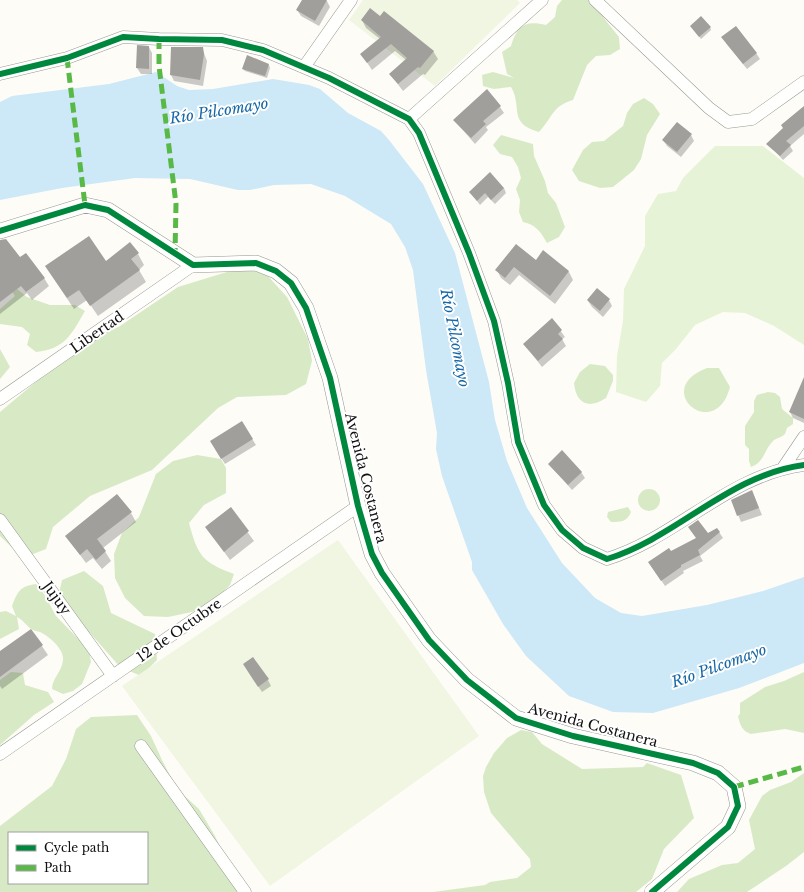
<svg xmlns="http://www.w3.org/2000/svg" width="804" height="892" font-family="'Libre Baskerville',serif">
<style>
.green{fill:#e7f3d7}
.forest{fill:#d8eac5;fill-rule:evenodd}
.pitch{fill:#f0f6e1}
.water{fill:#cde8f7}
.shadow{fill:#0003}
.building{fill:#a19f9c}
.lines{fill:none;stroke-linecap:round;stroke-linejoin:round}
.minor-casing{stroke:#979795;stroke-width:13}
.tertiary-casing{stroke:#979795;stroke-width:16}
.minor{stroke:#fffffe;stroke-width:12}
.tertiary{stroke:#fffffe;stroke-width:15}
.quiet{stroke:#58b947;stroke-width:5;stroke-dasharray:10 5;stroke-linecap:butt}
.cycleway-casing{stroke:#fff;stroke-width:8}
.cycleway{stroke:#00873e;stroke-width:6}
.labels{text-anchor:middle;stroke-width:4;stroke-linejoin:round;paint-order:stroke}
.street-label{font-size:14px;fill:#111;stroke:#fff}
.water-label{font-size:15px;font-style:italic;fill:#1768a6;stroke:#fff}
</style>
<rect width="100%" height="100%" fill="#fdfcf7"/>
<path class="green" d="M715 146H763L804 178V345L774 326 745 313 723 312 695 325 676 349 662 363 660 386 646 402 616 392 617 356 623 321 624 289 645 246V216L658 194 676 191 683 178Z"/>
<path class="forest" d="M562 0H602L605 4 603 17 619 37 620 49 610 55 596 56 587 65 573 100C552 106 553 117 539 132 507 123 523 107 511 87L494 89 483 86 482 75 493 72 514 78 507 74 502 52 511 46C517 25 526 20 546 25L555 17 557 6Z
M644 98 653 104 660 114 647 135 641 159 634 170 613 187 600 188 579 181 572 170 583 150 592 142 604 141 623 126 627 113 633 104Z
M501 135 533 144 534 156 545 181 548 193 556 203 565 227 559 237 547 243C540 231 536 225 523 222L519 212 520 200 516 189 521 178 518 167 512 157 500 154 493 145Z
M256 263 287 297 308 339 312 361 306 384 286 395 237 397 218 408 152 470 90 496 53 527 46 549 23 558 0 536V412L75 349 120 326 178 287Z
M0 266 17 289 27 297 50 305H75L85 311C72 333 66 349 36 352L27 345 30 334 22 327 0 324V309L15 296 8 286Z
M0 349 10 367 0 379Z
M590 364 605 366 613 375V381L606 398C588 410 576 403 574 383L580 372Z
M707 368H719L730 387C715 444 650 389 707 368Z
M768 392 775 393 780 397 782 409 793 418V424L787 428 785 434C782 437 777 438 774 440 764 449 765 462 751 467L749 461V449L745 445V426L754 412V401L757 395Z
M197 455 221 459 226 468V493L204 505 189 523C198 556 202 562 234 574L230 585 213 602 192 612 168 617 144 616 125 598 115 578 114 554 122 533 139 517 156 474 173 461Z
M638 500a11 11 0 1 1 22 0a11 11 0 1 1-22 0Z
M628 507 631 512C627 522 621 522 611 522L607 517 608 512Z
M84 571 103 586 111 613 155 634 157 660 141 676 120 667 90 633 70 622 57 603 62 580Z
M36 584 44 594 56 616 89 650 91 662 82 684 73 691 63 694 52 689C52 678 62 672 63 660 64 649 50 637 40 632 38 631 34 631 31 629 26 625 23 620 17 617L19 629 0 639V612L6 611 16 616 12 606C18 591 20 586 36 584Z
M11 672 23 673 25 685 48 692 54 702 34 715 0 745V680Z
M804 672V733L785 729 751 734C742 731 740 725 738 716L740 714V703L765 687 784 681Z
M137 715 151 736 162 760 177 789 199 809 215 836 241 892H0V826L52 786 66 759 76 729 91 717ZM9 833H147V883H9Z
M521 730 532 732 542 744 582 769 643 767 647 763 681 775 694 818 664 849 652 879 636 892H433L485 885 490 882 517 878 531 867 530 859 491 813 484 792 483 776 486 767 494 753 507 738Z
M804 773V852L786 866 747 892H677L689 879 722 865 738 863 755 849 749 820 762 796 770 790 791 782Z"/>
<path class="pitch" d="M363 0H517L520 3 435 86 349 20Z
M338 540 479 736 270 886 122 686Z"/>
<path class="water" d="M156 72 177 86 189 90 213 89 273 79 309 85 320 89 348 113 381 131 389 140 423 184 455 253 489 382 495 420 507 461 527 508 562 563 595 598 621 613 642 616 707 605 763 591 804 577V663L739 688 653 713 613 712 569 696 526 656 503 624 472 570V562L442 476 436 449 437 433 426 370 413 270 405 247 391 224 345 196 311 184 274 185 250 190H238L190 179 135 178 62 188 0 200V102L12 96 109 84Z"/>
<path class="shadow" d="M303 0 327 1 330 7 319 26 301 16 297 10Z
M380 17 433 51 438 59 425 75 423 74 403 91 390 74 406 60 395 51 372 70 362 55 380 39 366 28 362 20Z
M710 27 711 30 701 39 693 29Z
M726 43 756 53 760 59 747 69Z
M149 47 152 53V74H141L137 68Z
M202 48 207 61 203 86 174 81 171 75Z
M269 65 270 68 267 78 245 71 243 69Z
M500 107 504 113 486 127 488 130 475 144 454 120Z
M804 108V134L790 146 793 151 783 160 768 144Z
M691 135 694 141 681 157 667 146 663 140Z
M504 188 506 193 495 204 488 197 480 205 470 192Z
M0 240 44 278 49 286 32 300 27 293 0 314Z
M544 252 569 272 573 280 555 304 519 275 510 285 501 278 497 270 536 261Z
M138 254 144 265 139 270 146 282 98 316 87 300 74 309 46 267 106 262Z
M609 300 612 306 603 317 592 307 588 301Z
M552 319 565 337 562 339 566 346 542 367 524 344Z
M804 396V423L793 418 790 412Z
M242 423 256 445 225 464 211 442Z
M549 464 581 472 585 478 572 490Z
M752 491 762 515 741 522 732 500Z
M230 508 254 541 230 560 206 527Z
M131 513 136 522 103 548 111 561 102 569 93 558 86 563 66 536Z
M717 529 723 538 700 556 703 561 683 571 684 573 665 586 653 568 670 552Z
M31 630 48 655 2 689 0 686V652Z
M248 671 268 680 271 686 262 692Z"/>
<path class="building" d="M302 0H327L315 21 296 10Z
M370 8 380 16 384 11 434 51 420 68 418 67 398 84 389 74 407 58 391 44 367 63 360 54 381 37 361 20Z
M701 16 711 27 699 37 690 26Z
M736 26 757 53 743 64 721 37Z
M137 45 149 46V69L136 68Z
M171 47H203L204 54 200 80 170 75Z
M247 55 269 64 265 76 242 69Z
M487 89 501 106 483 121 486 124 471 138 453 120Z
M804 106V126L786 141 791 145 780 156 766 144 783 128 781 125Z
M677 122 692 134 677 152 662 140Z
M490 172 504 188 491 200 485 193 477 201 469 192Z
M89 236 106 261 130 242 139 253 131 259 140 270 90 306 79 290 67 298 45 266Z
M6 239 20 257 26 253 45 278 26 292 21 286 0 302V240Z
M516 244 536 260 543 250 569 271 550 296 514 267 505 278 495 270Z
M597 288 610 299 600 311 587 300Z
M552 318 562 330 558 334 563 339 538 361 523 344Z
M804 377V419L789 412Z
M242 421 253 439 221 459 210 441Z
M562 450 582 472 568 485 548 464Z
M752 490 759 508 737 516 731 500Z
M117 494 132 512 97 539 106 551 96 560 87 549 80 555 65 536Z
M231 507 249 531 224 552 205 527Z
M698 520 708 533 717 528 720 532 698 550 700 555 681 565V567L661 581 648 562 669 548 671 551 696 538 688 527Z
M31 629 43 645 0 677V651Z
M253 657 269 679 258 687 243 664Z"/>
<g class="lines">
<g class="minor-casing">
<path id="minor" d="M595 0 709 108 728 122 752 119 804 82
M304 67 351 0
M0 74 67 58 123 37 159 39 222 40 263 50 329 78 409 119 419 133 469 253 494 321 508 383 518 442 544 505 562 530 583 548 607 559C678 537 728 475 804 465
M409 119 542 0
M0 399 193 265
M783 468 804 437
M0 520 113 676
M141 746 245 892
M0 754 358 506"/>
</g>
<g class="tertiary-casing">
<path id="tertiary" d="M0 231 85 205 108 210 193 265 256 263 276 271 291 283 306 308 330 378 358 506 372 554 382 573 429 640 467 680 516 718 573 736 693 763 718 773 734 787 738 806 728 827 652 892"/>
</g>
<use href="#minor" class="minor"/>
<use href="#tertiary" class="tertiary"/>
<path class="quiet" d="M159 39V66L176 204 175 253
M67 58 85 205
M734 787 804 767"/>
<g class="cycleway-casing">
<path id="cycleway" d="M0 74 67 58 123 37 159 39 222 40 263 50 329 78 409 119 419 133 469 253 494 321 508 383 518 442 544 505 562 530 583 548 607 559C678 537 728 475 804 465
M0 231 85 205 108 210 193 265 256 263 276 271 291 283 306 308 330 378 358 506 372 554 382 573 429 640 467 680 516 718 573 736 693 763 718 773 734 787 738 806 728 827 652 892"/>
</g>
<use href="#cycleway" class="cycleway"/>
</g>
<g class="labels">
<g class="street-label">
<text transform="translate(97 332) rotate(-35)" y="5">Libertad</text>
<text transform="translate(366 478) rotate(76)" y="5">Avenida Costanera</text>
<text transform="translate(57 598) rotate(54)" y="5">Jujuy</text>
<text transform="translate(179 630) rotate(-35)" y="5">12 de Octubre</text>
<text transform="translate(593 725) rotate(15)" y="5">Avenida Costanera</text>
</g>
<g class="water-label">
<text transform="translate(219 111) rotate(-9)" y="5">Río Pilcomayo</text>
<text transform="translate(455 338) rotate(79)" y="5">Río Pilcomayo</text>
<text transform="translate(719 666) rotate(-20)" y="5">Río Pilcomayo</text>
</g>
</g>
<rect x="8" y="832" width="140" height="52" fill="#ffffff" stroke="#a0a0a0"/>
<rect x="16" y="845" width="20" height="6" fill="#00873e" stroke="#a0a0a0"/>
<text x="44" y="852" font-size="12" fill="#111111">Cycle path</text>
<rect x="16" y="865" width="20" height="6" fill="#58b947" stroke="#a0a0a0"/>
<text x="44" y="872" font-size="12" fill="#111111">Path</text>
</svg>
